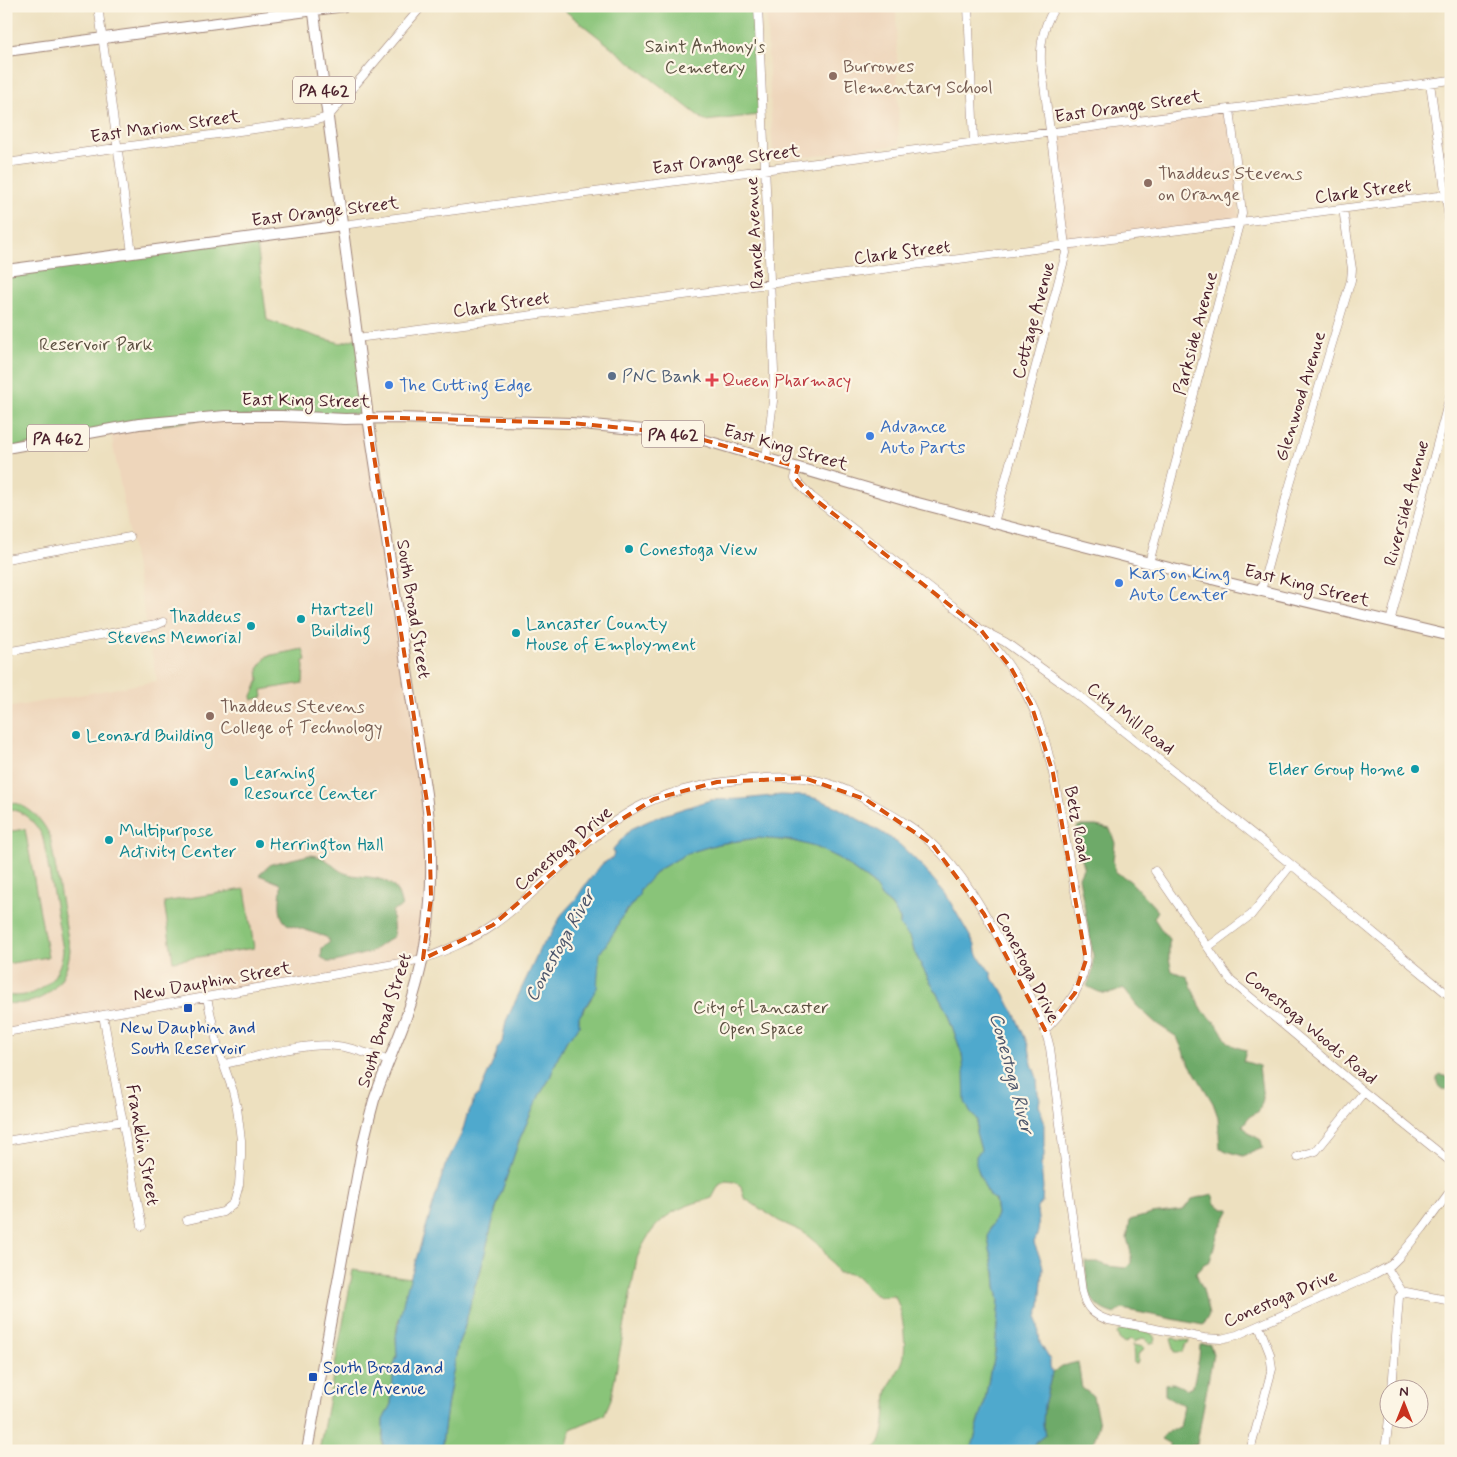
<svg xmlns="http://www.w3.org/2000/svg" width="1457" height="1457" font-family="Mynerve,sans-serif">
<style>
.built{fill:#eed6bb}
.green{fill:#89c479;stroke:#6a7252}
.forest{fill:#6eaa69;stroke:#5c644a}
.water{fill:#50a9cd;stroke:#4d647c}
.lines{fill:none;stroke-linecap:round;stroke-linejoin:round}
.minor-casing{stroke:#9c8075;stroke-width:9}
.major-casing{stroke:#9c8075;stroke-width:12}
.minor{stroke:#fff;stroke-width:8}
.major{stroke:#fff;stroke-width:10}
.marked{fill:none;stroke:#d8530f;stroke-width:4;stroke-dasharray:10 6;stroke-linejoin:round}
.education-dot{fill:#8d6e63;stroke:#fcf5e5;stroke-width:2}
.service-dot{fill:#5c6f8a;stroke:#fcf5e5;stroke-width:2}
.health-dot{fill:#e0444e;stroke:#fcf5e5;stroke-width:2}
.shop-dot{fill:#3f7fe0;stroke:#fcf5e5;stroke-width:2}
.culture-dot{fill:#0f9aa8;stroke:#fcf5e5;stroke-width:2}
.transit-dot{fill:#1a4fb4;stroke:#fcf5e5;stroke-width:2}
.labels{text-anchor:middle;stroke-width:4.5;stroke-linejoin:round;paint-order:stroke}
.shield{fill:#fcf5e5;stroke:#7f5f63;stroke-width:1}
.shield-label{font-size:16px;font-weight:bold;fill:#4a1f2b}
.park-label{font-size:18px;fill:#5d5142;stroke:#fcf5e5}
.education-label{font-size:18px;fill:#785e54;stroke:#fcf5e5;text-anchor:start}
.street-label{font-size:18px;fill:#4a1f2b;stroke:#fcf5e5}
.service-label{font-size:18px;fill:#4e5e75;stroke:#fcf5e5;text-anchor:start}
.health-label{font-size:18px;fill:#be3a42;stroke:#fcf5e5;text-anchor:start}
.shop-label{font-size:18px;fill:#366cbe;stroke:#fcf5e5;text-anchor:start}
.culture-label{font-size:18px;fill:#0d838f;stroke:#fcf5e5;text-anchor:start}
.transit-label{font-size:18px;fill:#164399;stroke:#fcf5e5}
.water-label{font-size:19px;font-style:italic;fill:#4c566c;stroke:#fcf5e5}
</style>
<rect width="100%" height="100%" fill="#fcf5e5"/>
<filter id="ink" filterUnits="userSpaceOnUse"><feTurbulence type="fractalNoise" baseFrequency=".02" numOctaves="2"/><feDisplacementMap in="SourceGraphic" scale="10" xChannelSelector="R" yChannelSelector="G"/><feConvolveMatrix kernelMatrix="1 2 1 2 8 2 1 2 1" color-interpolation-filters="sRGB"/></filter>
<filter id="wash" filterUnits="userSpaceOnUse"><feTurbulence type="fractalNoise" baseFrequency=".0096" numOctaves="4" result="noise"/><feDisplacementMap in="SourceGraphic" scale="20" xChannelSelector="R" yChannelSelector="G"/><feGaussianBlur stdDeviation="1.12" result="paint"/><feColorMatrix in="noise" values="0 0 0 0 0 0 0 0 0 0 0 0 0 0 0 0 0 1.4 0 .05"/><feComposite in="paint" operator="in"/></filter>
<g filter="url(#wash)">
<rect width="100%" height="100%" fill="#ede0bf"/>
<path class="built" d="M766 6H896L899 145 773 161Z
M1230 109 1240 222 1065 245 1050 133Z
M368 417 429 815 423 959 6 1032V708L157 681 110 429 169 420Z"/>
<path class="green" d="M559 6H754L759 115 705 121Z
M256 237 267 320 321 338 341 343 357 338 368 417 225 416 6 448V270Z
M303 649 306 660 303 661 304 667 303 683 262 690 263 697 252 700V696L259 680 258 669 267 656Z
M6 801C27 804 41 817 50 836L70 950C67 985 42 1008 6 1003V995C37 1000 60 981 63 950L43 838C36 822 24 811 6 808Z
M25 829 48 957 6 964V832Z
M757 838 794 841 818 848 838 858 873 884 882 898 891 905 900 919V926L911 939 914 951 922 967 947 1012 962 1054 970 1112 977 1120 976 1132 981 1150 976 1156 989 1195 995 1200 997 1214 995 1219 990 1228 988 1238 993 1266 995 1272 996 1286 999 1300 995 1353 993 1365 990 1372 984 1406 980 1417 971 1451H854C861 1450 871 1452 876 1447 887 1437 885 1409 887 1395 888 1384 899 1372 903 1360 907 1347 903 1307 894 1296 888 1296 882 1298 878 1296 859 1288 868 1272 838 1273L821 1247 803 1232 779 1221 744 1198 741 1186 735 1182 726 1181 719 1185 712 1198C704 1201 696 1202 689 1205 661 1215 648 1232 637 1258L611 1399 604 1415 571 1429 566 1449 569 1451H441L447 1407 458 1344 464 1329 475 1285 479 1277 496 1208 520 1138 539 1096 549 1080 559 1055 567 1040 576 1031 579 1026V1017L591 999 600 953 615 931 621 918 639 895 640 890 658 870 688 853 718 844Z
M245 889 254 948 173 961 164 902Z
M353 1270 411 1278 405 1295 402 1314 398 1321 396 1336 397 1356 394 1365 391 1404 383 1420V1451H319Z
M1121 1329H1133L1150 1332 1156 1339 1155 1342 1152 1344H1149L1147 1339 1142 1338 1135 1342 1130 1339 1126 1343 1120 1341 1117 1333Z
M1173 1338 1189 1341V1342L1186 1345 1183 1352H1175L1171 1339Z
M1133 1345 1144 1347 1143 1351 1138 1354V1362L1136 1364H1134Z"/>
<path class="forest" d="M1078 826H1096L1110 829 1115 843 1113 861 1116 872 1130 881 1158 911 1154 918 1163 932 1169 939V959L1172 971 1188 977C1192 989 1197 1001 1204 1012 1207 1016 1212 1019 1216 1023 1228 1039 1223 1044 1246 1050L1243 1061 1259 1066 1263 1099 1259 1111 1249 1117 1243 1125 1249 1133 1261 1140 1263 1148 1243 1156 1220 1149 1218 1117 1213 1103 1186 1058 1177 1037 1157 1024 1137 1006 1123 988C1109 997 1101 994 1087 986L1093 970V955L1079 877 1084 866 1075 836Z
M309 855C332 856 330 869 348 874 362 878 381 875 393 886 399 892 400 900 402 907L392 911 394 936 371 952 335 962H327L321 957 322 948 330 942 326 937 287 924C276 915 281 898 281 884L259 875 271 864Z
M1440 1074 1451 1079V1092L1443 1089 1437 1084V1078Z
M1213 1194 1215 1204 1224 1209H1230L1222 1224 1217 1236 1210 1261 1204 1264 1196 1273 1203 1290 1209 1315 1203 1325 1122 1309 1115 1314C1086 1307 1088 1287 1085 1262H1098L1108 1266 1126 1268 1131 1263V1253L1127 1238 1130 1220 1151 1214 1183 1210 1192 1199Z
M1210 1344 1213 1354 1197 1444 1189 1446 1188 1451H1169L1170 1444 1161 1439C1166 1431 1171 1430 1180 1428L1184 1405 1175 1401 1165 1395V1384L1173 1383 1187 1389 1193 1386 1199 1358 1200 1345Z
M1078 1362 1082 1388 1093 1396 1099 1424 1091 1451H1033L1036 1442 1045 1435 1043 1424 1044 1405 1052 1373 1062 1366Z"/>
<path class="water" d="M781 795 805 796 818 799 835 806 881 832 899 844 919 863 945 893 975 945 976 952 991 973 993 980 1002 989 1016 1017 1029 1047 1032 1064 1037 1078 1038 1093 1040 1099 1039 1105 1044 1121V1156L1041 1165 1043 1187 1042 1202 1037 1209C1038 1223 1041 1229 1034 1242 1036 1251 1042 1258 1043 1268L1040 1307 1037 1317 1040 1343 1050 1360V1366L1052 1373 1044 1405 1043 1424 1045 1435 1036 1442 1033 1451H971L980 1417 984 1406 990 1372 993 1365 995 1353 999 1300 996 1286 995 1272 993 1266 988 1238 990 1228 995 1219 997 1214 995 1200 989 1196 980 1176 976 1164V1156L981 1150 976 1132 977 1120 970 1112 965 1102 964 1072 962 1054 947 1012 922 967 914 951 911 939 900 926V919L891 905 882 898 873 884 838 858 818 848 794 841 757 838 718 844 688 853 658 870 640 890 639 895 621 918 615 931 600 953 599 961 597 988 579 1017V1026L576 1031 567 1040 559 1055 549 1080 539 1096 520 1138 496 1208 479 1277 475 1285 464 1329 458 1344 447 1407 441 1451H383V1420L391 1404 394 1365 397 1356 396 1336 405 1295 445 1166 462 1133 467 1115 472 1107 474 1098 479 1094 496 1055 497 1049 502 1042 506 1021 535 960 539 949 551 935 562 914 576 899 583 888 602 864 612 858 614 854 613 849 631 829 657 817 710 800 742 799Z"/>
</g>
<g filter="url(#ink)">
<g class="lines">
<g class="minor-casing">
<path id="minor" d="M98 6 132 253
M758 6 774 371 773 401 766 459
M968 6 974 142
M1430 83 1451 233
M6 163 313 121 328 117 422 6
M342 225 1451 80
M357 338 1439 196 1451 193
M798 467 795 478 799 484 812 497 958 610 980 629 1005 642 1069 688 1298 870 1451 997
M994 523 1066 253 1041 62C1040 41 1044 23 1056 6
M6 559 130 537
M1149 563 1242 213 1230 109
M1261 591 1286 498 1351 280 1352 269 1343 209
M1390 622 1451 392
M983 633C1009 662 1031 696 1043 734 1053 766 1058 799 1064 831 1071 870 1078 909 1086 948 1088 983 1068 1006 1045 1030
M6 652 156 625 163 622
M1155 871 1231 981 1364 1092 1451 1162
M1208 947 1251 915 1291 865
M103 1015 142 1226
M6 1032 423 959C447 950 472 940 493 925 544 889 582 838 636 808 668 791 703 784 739 780 760 778 783 776 804 778 830 781 855 793 877 806 896 817 915 828 931 843 963 872 985 913 1006 951 1023 982 1042 1013 1050 1048L1082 1292C1086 1308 1093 1315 1108 1320L1204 1338 1221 1339 1237 1335 1371 1276 1391 1265 1399 1257 1423 1228 1451 1190
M224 1064C257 1057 304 1042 337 1046 355 1048 372 1055 389 1061
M6 1141 123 1121
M1297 1157 1316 1151 1364 1092
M187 1220 223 1212 234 1203 239 1185 241 1157V1140L237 1108 233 1091 219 1052 207 998
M1387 1268 1403 1293
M1403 1293 1406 1292 1451 1301
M1392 1390 1399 1297 1403 1293
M1250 1451 1272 1369 1270 1354 1259 1326
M1385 1451 1390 1411"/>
</g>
<g class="major-casing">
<path id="major" d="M6 51 345 6
M6 270 342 225
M6 448 139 424 225 416H282L345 419 396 418 572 423 654 431 697 438 914 502 994 523 1220 581 1451 636
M307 1451 363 1144C366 1130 370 1115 374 1100 386 1065 402 1032 413 997 433 931 435 862 426 794L368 417 313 6"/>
</g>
<use href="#minor" class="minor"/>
<use href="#major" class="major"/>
</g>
</g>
<path class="marked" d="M368 417 572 423 642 430 697 438 798 467 795 478 812 497 980 629 1011 668 1031 704 1053 773 1086 960 1075 993 1045 1030 984 914 932 844 865 799 804 778 717 782 654 799 595 836 493 925 423 959 431 898 429 815Z"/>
<g class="education-dot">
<circle cx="833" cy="76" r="5"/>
<circle cx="1148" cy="183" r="5"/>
<circle cx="210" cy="716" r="5"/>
</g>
<circle class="service-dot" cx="612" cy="376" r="5"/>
<path class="health-dot" d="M709.5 372.5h5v5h5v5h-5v5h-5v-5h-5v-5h5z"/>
<g class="shop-dot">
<circle cx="389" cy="385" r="5"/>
<circle cx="870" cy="436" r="5"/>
<circle cx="1119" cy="583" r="5"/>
</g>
<g class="culture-dot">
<circle cx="629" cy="549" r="5"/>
<circle cx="301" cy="619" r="5"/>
<circle cx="251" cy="626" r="5"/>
<circle cx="516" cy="633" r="5"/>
<circle cx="76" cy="735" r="5"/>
<circle cx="1415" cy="769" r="5"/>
<circle cx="234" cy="782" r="5"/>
<circle cx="109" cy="840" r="5"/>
<circle cx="260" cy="844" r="5"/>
</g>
<g class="transit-dot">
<rect x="183" y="1003" width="10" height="10" rx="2.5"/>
<rect x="308" y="1372" width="10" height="10" rx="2.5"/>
</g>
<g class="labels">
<g class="shield">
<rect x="293" y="76.5" width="62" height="27" rx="4"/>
<rect x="642" y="420.5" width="62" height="27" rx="4"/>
<rect x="27" y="424.5" width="62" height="27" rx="4"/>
</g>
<g class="shield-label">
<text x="324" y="96">PA 462</text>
<text x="673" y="440">PA 462</text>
<text x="58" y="444">PA 462</text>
</g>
<g class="park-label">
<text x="705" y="52">Saint Anthony's<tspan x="705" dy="21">Cemetery</tspan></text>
<text x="96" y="350">Reservoir Park</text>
<text x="761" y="1013">City of Lancaster<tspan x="761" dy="21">Open Space</tspan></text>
</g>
<g class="education-label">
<text x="843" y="72">Burrowes<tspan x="843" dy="21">Elementary School</tspan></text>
<text x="1158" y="179">Thaddeus Stevens<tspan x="1158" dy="21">on Orange</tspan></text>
<text x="220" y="712">Thaddeus Stevens<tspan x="220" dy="21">College of Technology</tspan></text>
</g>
<g class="street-label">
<text transform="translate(1128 106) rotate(-8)" y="6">East Orange Street</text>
<text transform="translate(165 126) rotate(-8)" y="6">East Marion Street</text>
<text transform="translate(726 159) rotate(-7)" y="6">East Orange Street</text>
<text transform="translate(1363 191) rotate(-7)" y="6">Clark Street</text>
<text transform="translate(325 211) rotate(-7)" y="6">East Orange Street</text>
<text transform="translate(754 233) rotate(-93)" y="6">Ranck Avenue</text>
<text transform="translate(902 252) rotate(-7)" y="6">Clark Street</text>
<text transform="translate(501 304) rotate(-8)" y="6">Clark Street</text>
<text transform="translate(1033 320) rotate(-75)" y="6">Cottage Avenue</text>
<text transform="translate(1195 333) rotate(-75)" y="6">Parkside Avenue</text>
<text transform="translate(1300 396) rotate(-73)" y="6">Glenwood Avenue</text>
<text transform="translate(306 400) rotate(1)" y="6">East King Street</text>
<text transform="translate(786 447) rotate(16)" y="6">East King Street</text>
<text transform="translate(1406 503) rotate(-75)" y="6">Riverside Avenue</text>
<text transform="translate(1307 585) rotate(14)" y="6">East King Street</text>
<text transform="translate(414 609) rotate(81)" y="6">South Broad Street</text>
<text transform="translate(1131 718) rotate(38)" y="6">City Mill Road</text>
<text transform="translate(1078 824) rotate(79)" y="6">Betz Road</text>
<text transform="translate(563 848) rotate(-40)" y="6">Conestoga Drive</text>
<text transform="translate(1028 967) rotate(63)" y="6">Conestoga Drive</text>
<text transform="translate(212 981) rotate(-10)" y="6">New Dauphin Street</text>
<text transform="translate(384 1020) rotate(-72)" y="6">South Broad Street</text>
<text transform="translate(1311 1027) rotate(40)" y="6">Conestoga Woods Road</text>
<text transform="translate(143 1145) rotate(80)" y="6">Franklin Street</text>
<text transform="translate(1280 1298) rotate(-23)" y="6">Conestoga Drive</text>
</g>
<g class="service-label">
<text x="622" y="382">PNC Bank</text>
</g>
<g class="health-label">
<text x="722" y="386">Queen Pharmacy</text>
</g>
<g class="shop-label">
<text x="399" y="391">The Cutting Edge</text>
<text x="880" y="432">Advance<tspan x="880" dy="21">Auto Parts</tspan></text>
<text x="1129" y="579">Kars on King<tspan x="1129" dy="21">Auto Center</tspan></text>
</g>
<g class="culture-label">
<text x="639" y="555">Conestoga View</text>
<text x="311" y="615">Hartzell<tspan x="311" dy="21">Building</tspan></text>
<text x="241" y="622" text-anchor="end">Thaddeus<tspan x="241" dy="21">Stevens Memorial</tspan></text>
<text x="526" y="629">Lancaster County<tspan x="526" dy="21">House of Employment</tspan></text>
<text x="86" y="741">Leonard Building</text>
<text x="1405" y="775" text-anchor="end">Elder Group Home</text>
<text x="244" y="778">Learning<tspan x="244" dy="21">Resource Center</tspan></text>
<text x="119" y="836">Multipurpose<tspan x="119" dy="21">Activity Center</tspan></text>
<text x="270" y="850">Herrington Hall</text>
</g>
<g class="transit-label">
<text x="188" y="1033">New Dauphin and<tspan x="188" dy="21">South Reservoir</tspan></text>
<text x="323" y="1373" text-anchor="start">South Broad and<tspan x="323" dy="21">Circle Avenue</tspan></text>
</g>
<g class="water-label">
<text transform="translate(559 945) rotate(-61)" y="7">Conestoga River</text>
<text transform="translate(1013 1073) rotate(75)" y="7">Conestoga River</text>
</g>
</g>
<rect width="1457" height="1457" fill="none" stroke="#fcf5e5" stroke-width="25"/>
<g transform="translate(1404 1404)"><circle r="24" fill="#fcf5e5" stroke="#b59f9b"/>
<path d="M0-4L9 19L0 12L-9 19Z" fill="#c8321e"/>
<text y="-8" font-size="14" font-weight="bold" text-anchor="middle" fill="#4a1f2b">N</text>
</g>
</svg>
